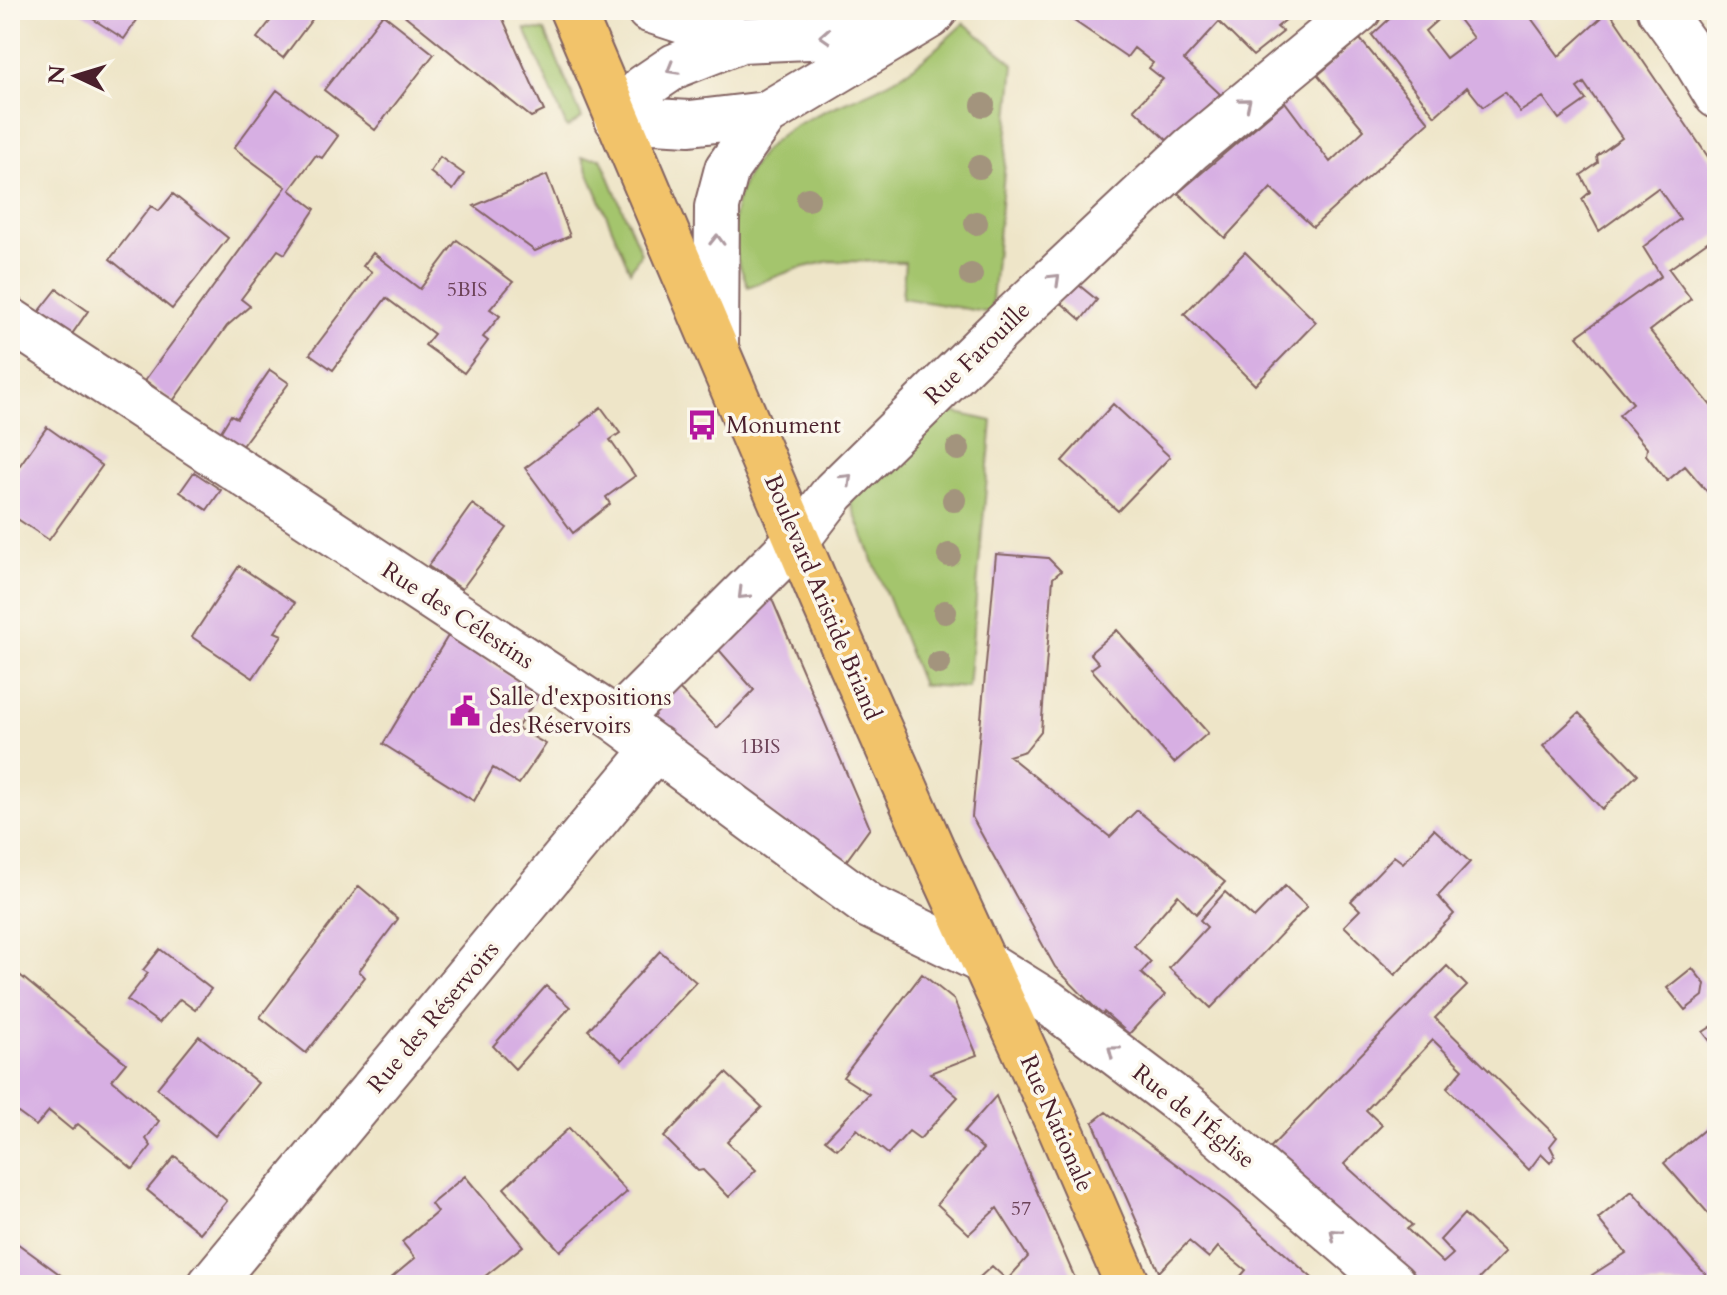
<svg xmlns="http://www.w3.org/2000/svg" width="1727" height="1295" font-family="Cardo,serif">
<style>
.green{fill:#a4c56d;stroke:#77724c;stroke-width:2}
.building{fill:#d7afe3}
.lines{fill:none;stroke-linecap:round;stroke-linejoin:round}
.minor-casing{stroke:#836462;stroke-width:48}
.major-casing{stroke:#836462;stroke-width:48}
.minor{stroke:#fff;stroke-width:44}
.major{stroke:#f2c36a;stroke-width:44}
.tree{fill:#a3947d}
.oneway{stroke:#ae9aa0}
.labels{text-anchor:middle;stroke-width:7;stroke-linejoin:round;paint-order:stroke}
.number-label{font-size:20px;fill:#6d4359}
.street-label{font-size:24px;fill:#4a1f2b;stroke:#fbf7ec}
.poi-label{font-size:24px;fill:#4a1f2b;stroke:#fbf7ec;text-anchor:start}
</style>
<rect width="100%" height="100%" fill="#fbf7ec"/>
<filter id="ink" filterUnits="userSpaceOnUse"><feTurbulence type="fractalNoise" baseFrequency=".0125" numOctaves="2"/><feDisplacementMap in="SourceGraphic" scale="16" xChannelSelector="R" yChannelSelector="G"/><feConvolveMatrix kernelMatrix="1 2 1 2 8 2 1 2 1" color-interpolation-filters="sRGB"/></filter>
<filter id="wash" filterUnits="userSpaceOnUse"><feTurbulence type="fractalNoise" baseFrequency=".006" numOctaves="4" result="noise"/><feDisplacementMap in="SourceGraphic" scale="32" xChannelSelector="R" yChannelSelector="G"/><feGaussianBlur stdDeviation="1.8" result="paint"/><feColorMatrix in="noise" values="0 0 0 0 0 0 0 0 0 0 0 0 0 0 0 0 0 1.4 0 .05"/><feComposite in="paint" operator="in"/></filter>
<g filter="url(#wash)">
<rect width="100%" height="100%" fill="#eee5c8"/>
<path class="green" d="M964 23 1014 64 991 313 902 298 905 262 830 261 796 269 748 287C744 275 738 264 735 252 725 204 751 152 793 127 826 107 865 97 898 77 923 62 943 42 964 23Z
M525 29 545 31 582 118 567 128Z
M582 157 601 158 641 253 630 271Z
M944 410 992 421 968 688 922 685 848 497Z"/>
<g id="blocks">
<path class="building" d="M79 10H144L124 39Z
M279 10H319L283 58 257 38Z
M398 10H499L544 111 531 117Z
M1058 10H1298L1277 27 1283 32 1253 56 1219 22 1184 60 1220 94 1169 142 1134 109 1163 79 1149 68 1153 63 1134 48 1127 57Z
M1399 10H1437L1442 16 1425 31 1446 58 1473 38 1452 10H1525L1559 56 1609 11 1717 170V235L1669 269 1691 299 1650 331 1717 413V503L1685 466 1667 481 1646 455 1647 448 1619 415 1633 403 1577 336 1661 276 1643 247 1680 219 1658 188 1599 231 1582 199 1590 192 1581 175 1598 163 1597 156 1622 138 1584 83 1577 88 1586 100 1559 119 1543 97 1520 112 1505 92 1483 107 1467 87 1435 116 1372 35Z
M383 14 434 54 375 130 324 90Z
M1360 39 1429 122 1313 227 1271 188 1225 238 1178 193 1285 102 1330 162 1364 130 1318 75Z
M277 90 338 136 322 158 316 155 290 190 315 209 285 254 278 250 241 299 250 306 227 326 173 401 145 380 286 187 234 148Z
M440 157 464 174 453 190 430 172Z
M547 175 570 236 535 251 474 206Z
M173 194 228 238 172 309 110 259 151 206 159 211Z
M457 240 513 282 490 309 500 316 483 337 488 341 464 373 425 345 434 334 386 298 333 370 310 354 372 272 363 266 373 253 420 289Z
M1245 252 1316 322 1255 385 1184 314Z
M1075 282 1097 300 1081 320 1059 301Z
M57 289 88 311 72 334 39 312Z
M270 370 289 383 241 447 220 433 231 415 237 418Z
M1113 404 1170 457 1118 511 1062 461Z
M601 407 620 433 610 440 635 476 606 497 610 504 573 533 525 468 582 425 581 423Z
M47 427 102 466 49 540 10 514V479Z
M194 472 221 490 207 510 180 492Z
M472 504 507 528 462 589 428 566Z
M996 554 1048 558 1061 571 1053 578 1041 731 1025 751 1009 756 1110 837 1137 810 1225 882 1196 914 1178 895 1134 946 1151 962 1141 973 1165 995 1129 1034 1104 1012 1102 1015 1055 967 972 817Z
M239 566 295 603 275 632 282 635 253 678 192 637Z
M768 590 870 828 841 868 651 721 674 684 717 728 754 690 713 643Z
M1117 630 1208 733 1174 763 1091 669 1099 663 1090 653Z
M448 636 539 695 517 728 546 744 519 784 493 768 474 801 383 744Z
M1579 713 1638 774 1602 809 1543 746Z
M1434 829 1470 862 1438 896 1454 914 1395 975 1344 926 1360 910 1351 901 1394 856 1403 863Z
M359 886 398 919 359 971 365 977 306 1053 260 1017Z
M1285 886 1307 907 1211 1008 1169 968 1207 927 1200 920 1225 892 1254 918Z
M160 949 211 989 195 1010 180 999 159 1023 127 1000 148 973 143 970Z
M660 951 696 982 622 1060 588 1030Z
M1447 966 1467 986 1435 1018 1557 1137 1550 1146 1555 1156 1550 1163 1541 1154 1529 1170 1447 1088 1463 1069 1433 1040 1366 1110 1382 1125 1344 1164 1412 1225 1407 1229 1443 1263 1453 1254 1440 1240 1464 1214 1505 1252 1473 1285H1415L1264 1154Z
M10 967 126 1063 112 1080 159 1121 146 1139 151 1146 133 1169 78 1124 72 1130 49 1111 36 1126 10 1107 12 1085 10 1084Z
M1692 968 1705 984 1703 996 1685 1010 1667 988Z
M922 974 954 1000 977 1055 930 1073 958 1097 920 1139 909 1131 888 1154 857 1129 837 1149 825 1140 869 1094 843 1077Z
M546 986 570 1007 515 1069 493 1046Z
M1717 1016V1050L1703 1032 1717 1023 1714 1019Z
M199 1036 258 1083 215 1136 157 1088Z
M726 1073 762 1107 727 1142 756 1170 729 1197 703 1170 698 1171 664 1137Z
M996 1096 1006 1121 1078 1285H971L992 1266 1007 1280 1028 1257 997 1208 969 1234 937 1204 983 1149 964 1132Z
M1106 1112 1227 1202 1320 1285H1248L1240 1277 1246 1270 1218 1247 1209 1258 1189 1241 1159 1272 1093 1122Z
M1717 1119V1220L1715 1221 1664 1163Z
M569 1128 627 1192 560 1251 504 1188Z
M175 1156 227 1201 200 1233 147 1190Z
M465 1176 523 1246 474 1285H383L415 1258 402 1242 437 1212 431 1204Z
M1632 1191 1693 1261 1716 1285H1598L1592 1275 1626 1253 1598 1219Z
M10 1238 62 1276 55 1285H10Z"/>
</g>
</g>
<g filter="url(#ink)">
<use href="#blocks" fill-opacity="0" stroke="#836462" stroke-width="2"/>
<g class="lines">
<g class="minor-casing">
<path id="minor" d="M649 10 741 40
M1660 10 1689 50 1717 96
M617 119 644 87 675 66 741 40 899 33
M617 119 690 123 766 114
M10 320 617 720 869 906 984 962 1048 1002 1192 1111 1394 1285
M716 346 717 207 727 169 766 114 930 16 935 10
M617 720 798 539 834 492 999 330 1191 149 1359 10
M210 1285 656 748"/>
</g>
<g class="major-casing">
<path id="major" d="M572 10 824 603 939 864 1060 1128 1128 1285"/>
</g>
<use href="#minor" class="minor"/>
<use href="#major" class="major"/>
</g>
<g class="tree">
<circle cx="983" cy="105" r="12"/>
<circle cx="979" cy="167" r="12"/>
<circle cx="808" cy="199" r="12"/>
<circle cx="976" cy="223" r="12"/>
<circle cx="971" cy="275" r="12"/>
<circle cx="958" cy="449" r="12"/>
<circle cx="954" cy="500" r="12"/>
<circle cx="949" cy="555" r="12"/>
<circle cx="945" cy="612" r="12"/>
<circle cx="939" cy="663" r="12"/>
</g>
<defs><path id="oneway-chevron" d="M-2-3.5L2.5 0L-2 3.5" fill="none" stroke-width="1.6" stroke-linecap="round" stroke-linejoin="round" transform="scale(2)"/></defs>
<g class="oneway">
<use href="#oneway-chevron" transform="translate(825 36) rotate(177)"/>
<use href="#oneway-chevron" transform="translate(672 69) rotate(150)"/>
<use href="#oneway-chevron" transform="translate(1246 103) rotate(-40)"/>
<use href="#oneway-chevron" transform="translate(717 240) rotate(-89)"/>
<use href="#oneway-chevron" transform="translate(1055 279) rotate(-44)"/>
<use href="#oneway-chevron" transform="translate(847 479) rotate(-44)"/>
<use href="#oneway-chevron" transform="translate(743 594) rotate(135)"/>
<use href="#oneway-chevron" transform="translate(1113 1051) rotate(-143)"/>
<use href="#oneway-chevron" transform="translate(1335 1234) rotate(-139)"/>
</g>
</g>
<defs>
<g id="bus-bare" transform="scale(2.4)"><path d="M-5-6H5V4H4V6H2V4H-2V6H-4V4H-5ZM-3.5-4V0h7V-4ZM-3.5 1.2v1.5H-2V1.2ZM2 1.2v1.5H3.5V1.2Z" fill="#b5179e" stroke="#fbf7ec" stroke-width="2.5" paint-order="stroke"/></g>
<g id="civic-bare" transform="scale(2.4)"><path d="M-.6-6.5H3V-4.5H.6V-3L4-1V1h2V6H-6V1h2V-1L-.6-3ZM-1.2 2.5V6h2.4V2.5Z" fill="#b5179e" stroke="#fbf7ec" stroke-width="2.5" paint-order="stroke"/></g>
</defs>
<g fill-rule="evenodd">
<use href="#bus-bare" x="702" y="425"/>
<use href="#civic-bare" x="465" y="711"/>
</g>
<g class="labels">
<g class="number-label">
<text x="467" y="296">5BIS</text>
<text x="760" y="753">1BIS</text>
<text x="1021" y="1215">57</text>
</g>
<g class="street-label">
<text transform="translate(977 353) rotate(-44)" y="8">Rue Farouille</text>
<text transform="translate(823 597) rotate(67)" y="8">Boulevard Aristide Briand</text>
<text transform="translate(458 615) rotate(33)" y="8">Rue des Célestins</text>
<text transform="translate(433 1017) rotate(-50)" y="8">Rue des Réservoirs</text>
<text transform="translate(1194 1116) rotate(39)" y="8">Rue de l'Église</text>
<text transform="translate(1057 1123) rotate(66)" y="8">Rue Nationale</text>
</g>
<g class="poi-label">
<text x="726" y="433">Monument</text>
<text x="489" y="705">Salle d'expositions<tspan x="489" dy="28">des Réservoirs</tspan></text>
</g>
</g>
<rect width="1727" height="1295" fill="none" stroke="#fbf7ec" stroke-width="40"/>
<g transform="translate(76 76) rotate(274)" stroke="#fbf7ec" stroke-width="6" paint-order="stroke">
<path d="M0-6L14 30L0 20L-14 30Z" fill="#4a1f2b"/>
<text y="-12" font-size="22" font-weight="bold" text-anchor="middle" fill="#4a1f2b">N</text>
</g>
</svg>
